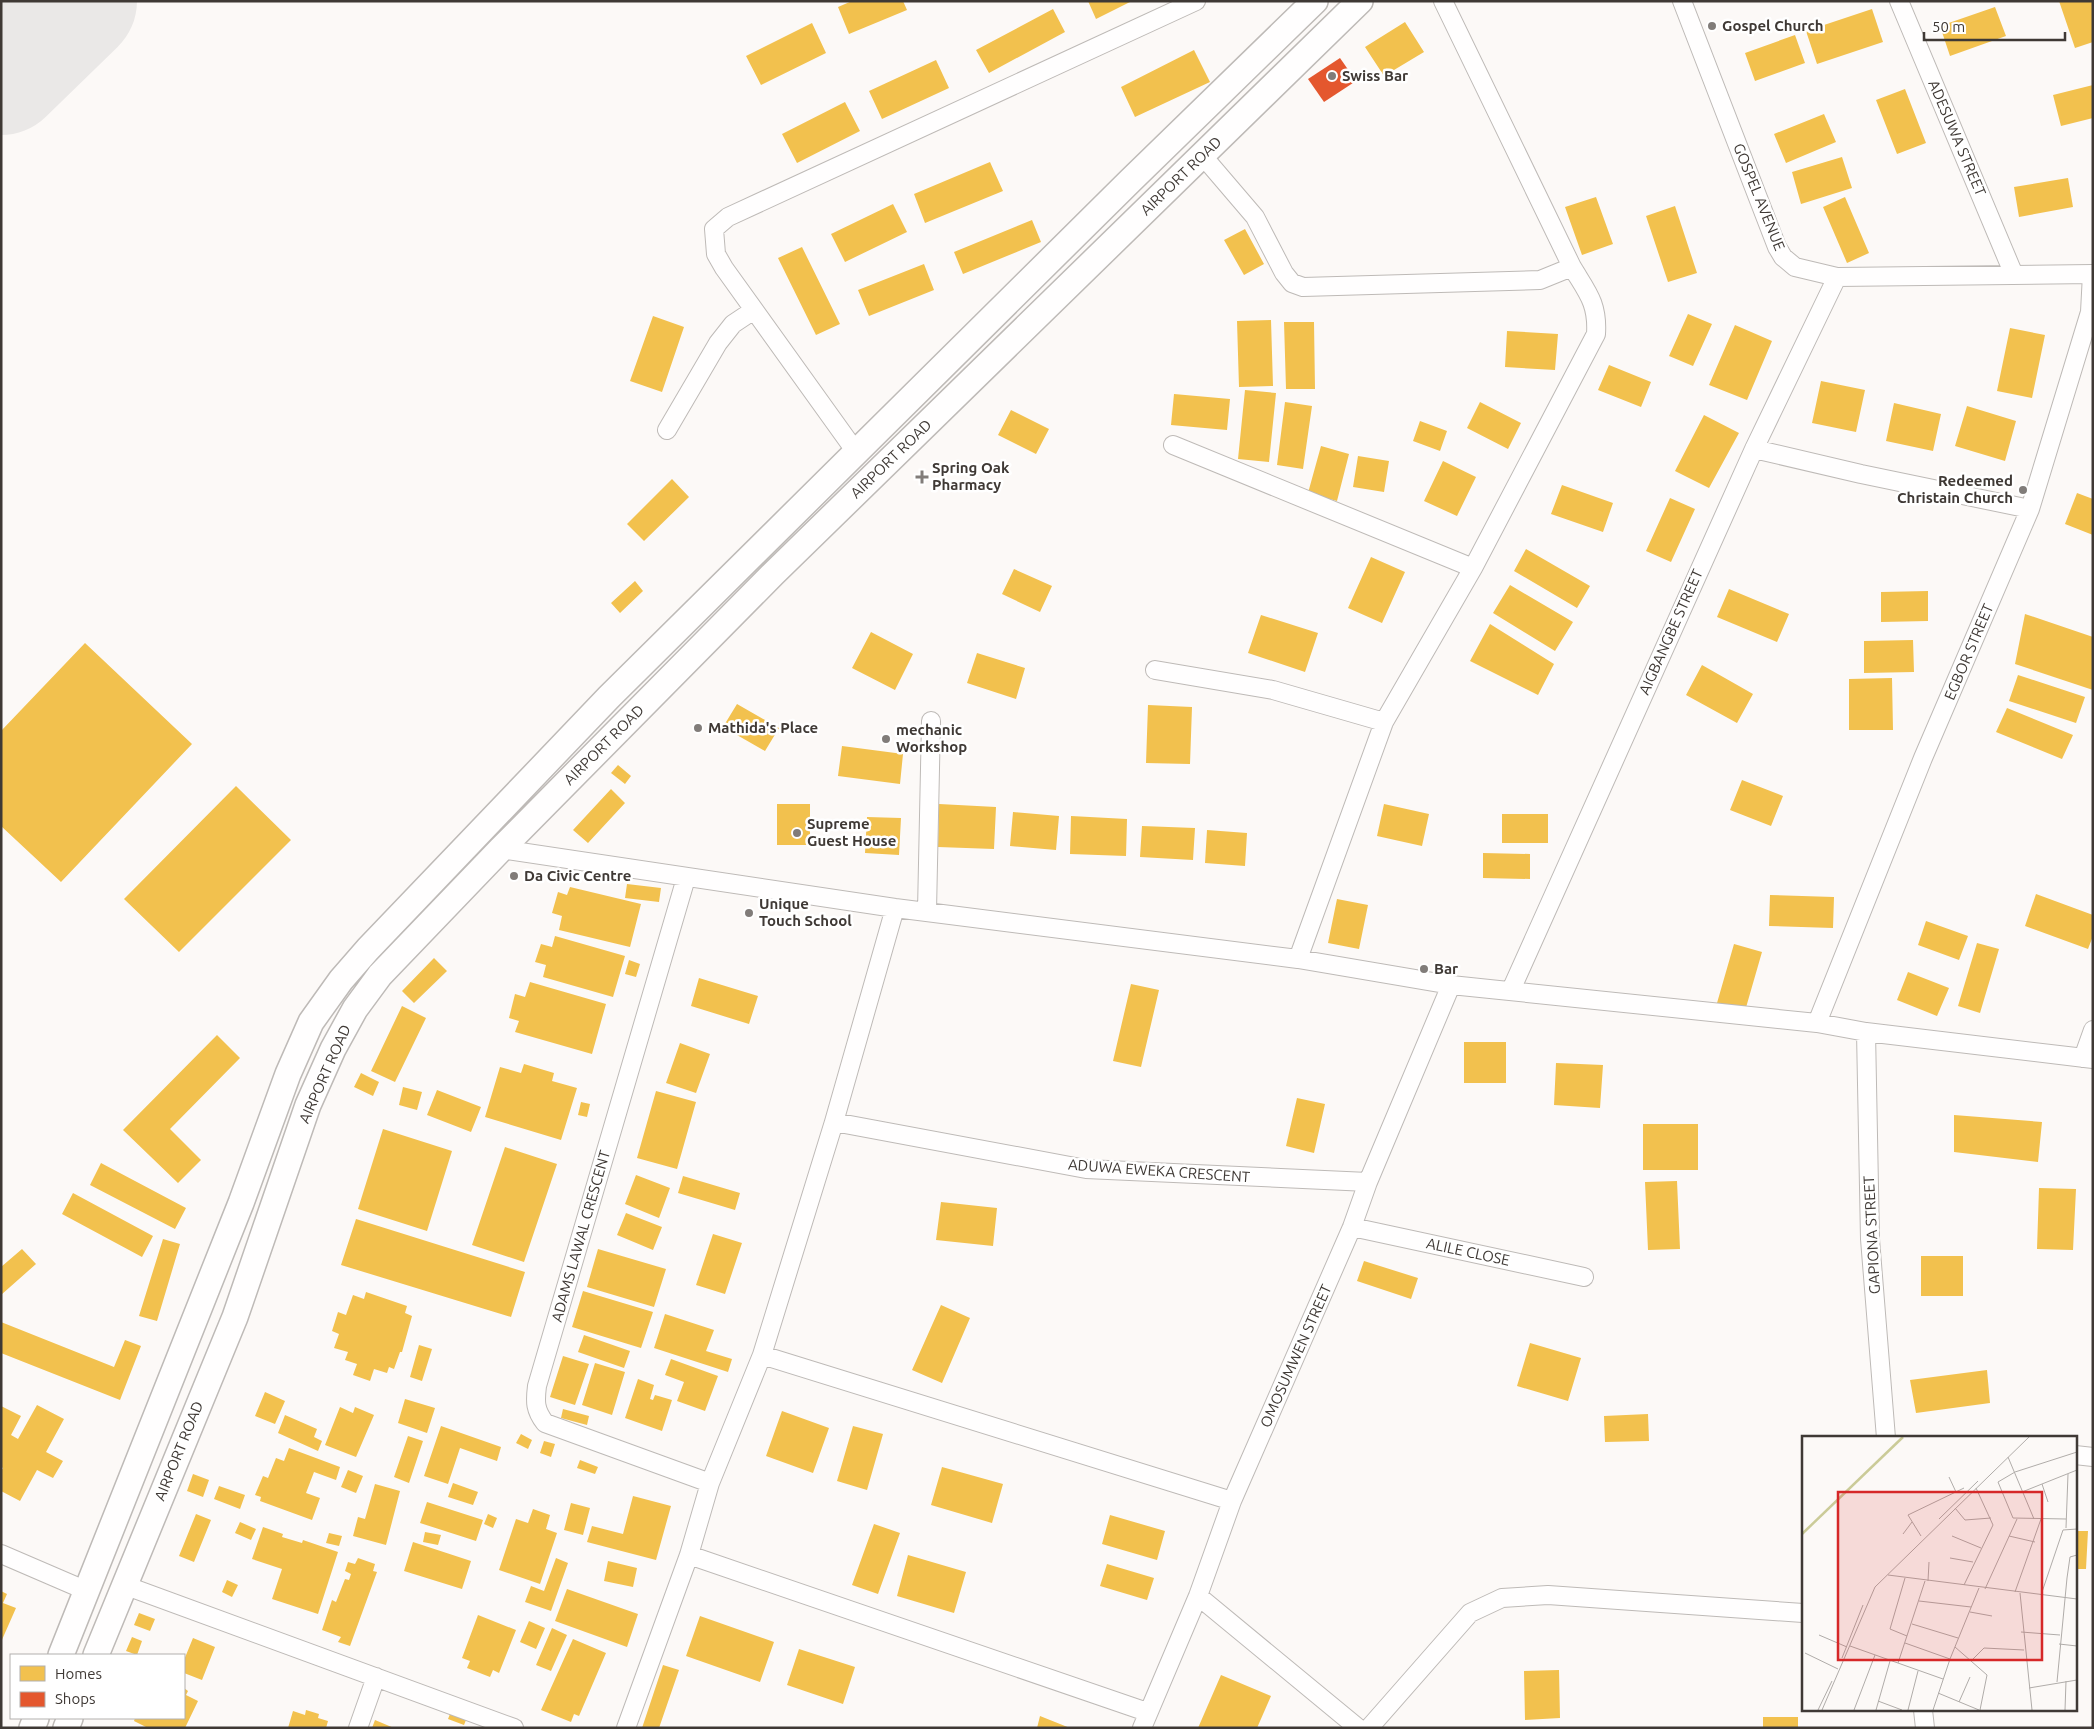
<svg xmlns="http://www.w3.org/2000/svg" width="2094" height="1729" font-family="Ubuntu,sans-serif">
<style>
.homes{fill:#f2c14e}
.shops{fill:#e4572e}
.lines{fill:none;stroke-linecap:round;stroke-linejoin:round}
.runway{stroke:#eae8e7;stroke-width:128}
.street-casing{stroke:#bebab7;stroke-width:20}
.secondary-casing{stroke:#bebab7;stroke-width:28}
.street{stroke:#fffefe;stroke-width:18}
.secondary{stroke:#fffefe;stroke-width:25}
.poi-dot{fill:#817c79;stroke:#fff;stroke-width:2}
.labels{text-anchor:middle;stroke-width:5;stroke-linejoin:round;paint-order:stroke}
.poi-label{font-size:15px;font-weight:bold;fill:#3f3935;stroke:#fff;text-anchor:start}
.street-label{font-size:15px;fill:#3f3935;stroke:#fff}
.inset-river{fill:none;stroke:#cbcb98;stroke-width:2.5}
.inset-road{fill:none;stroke:#b0aca9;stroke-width:1}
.view{fill:#d62828;fill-opacity:0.15;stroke:#d62828;stroke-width:2.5}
.inset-edge{fill:none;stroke:#3f3935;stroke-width:2.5}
</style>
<rect width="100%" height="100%" fill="#fcf9f7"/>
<path class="homes" d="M852 1H903L907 10 849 34 838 7Z
M1088 1H1132L1096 19Z
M2059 1H2093V42L2075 48Z
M1995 7 2006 36 1950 56 1940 26Z
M1053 9 1065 32 989 73 976 50Z
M1872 9 1883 42 1817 64 1806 31Z
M1405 22 1424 52 1384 76 1365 47Z
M812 23 826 53 761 85 746 56Z
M1795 35 1805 63 1755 81 1745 53Z
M1194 50 1210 82 1135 117 1121 87Z
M936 60 949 88 882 119 869 91Z
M2093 85V118L2061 126 2053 95Z
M1905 89 1926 143 1897 154 1876 100Z
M845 102 860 131 797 163 782 134Z
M1824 114 1836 142 1786 163 1774 134Z
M1842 157 1852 188 1801 204 1792 172Z
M990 162 1003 191 925 223 914 194Z
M2068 178 2073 207 2019 217 2014 187Z
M1596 197 1613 244 1582 255 1565 207Z
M1845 197 1869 253 1847 263 1823 207Z
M893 204 907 232 845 262 831 234Z
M1675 206 1697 273 1668 282 1646 216Z
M1032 220 1041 242 963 274 954 252Z
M1245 229 1264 264 1244 275 1224 240Z
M802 247 840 324 816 335 778 258Z
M924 264 934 290 869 316 858 290Z
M1688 314 1712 324 1693 366 1669 356Z
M653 316 684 327 662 392 630 381Z
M1271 320 1273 386 1239 387 1237 321Z
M1284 322H1314L1315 389H1286Z
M1735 325 1772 341 1747 400 1709 385Z
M2010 328 2045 335 2032 398 1997 391Z
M1507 331 1558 334 1555 370 1505 367Z
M1609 365 1651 382 1641 407 1598 390Z
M1821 381 1865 390 1856 432 1812 423Z
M1245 390 1276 393 1269 462 1238 459Z
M1174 394 1230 399 1227 430 1171 425Z
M1285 402 1312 406 1303 469 1277 465Z
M1480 402 1521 423 1508 449 1467 428Z
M1894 403 1941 414 1933 451 1886 441Z
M1967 406 2016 421 2005 461 1955 446Z
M1011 410 1049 429 1036 454 998 435Z
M1704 415 1739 433 1709 488 1675 471Z
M1420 421 1447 431 1440 451 1413 441Z
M1321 446 1349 454 1337 501 1308 493Z
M1358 456 1389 461 1384 492 1353 487Z
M1443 461 1476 477 1457 516 1424 501Z
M672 479 689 497 644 541 627 524Z
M1562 485 1613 503 1603 532 1551 514Z
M2077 493 2093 499V535L2065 524Z
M1670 498 1695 509 1671 562 1646 551Z
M1526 549 1590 586 1577 608 1514 571Z
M1371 557 1405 572 1382 623 1348 608Z
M1014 569 1052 586 1040 612 1002 594Z
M635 581 643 591 620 613 611 603Z
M1510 585 1573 622 1555 651 1493 613Z
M1729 589 1789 614 1777 642 1717 617Z
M1928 591V621L1881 622V592Z
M2025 614 2093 637V690L2015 664Z
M1261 615 1318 633 1305 672 1248 653Z
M1490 624 1554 664 1538 695 1470 661Z
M871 632 913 654 895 690 852 668Z
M1913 640 1914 672 1864 673V641Z
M85 643 192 744 61 882 1 826V731Z
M977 653 1025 668 1016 699 967 683Z
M1702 665 1753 694 1737 723 1686 695Z
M2018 675 2085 697 2076 723 2009 701Z
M1892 678 1893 730H1849V679Z
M737 704 779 728 765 751 723 727Z
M1148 705 1192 707 1190 764 1146 763Z
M2007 708 2073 735 2062 759 1996 732Z
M842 746 903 754 900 784 838 776Z
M618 765 631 776 625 784 611 773Z
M1742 780 1783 796 1771 826 1730 810Z
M236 786 291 840 179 952 124 899Z
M611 789 625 803 588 843 573 830Z
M777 804H810V845H777Z
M939 804 996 807 994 849 938 847Z
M1384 804 1429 814 1422 846 1377 836Z
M1013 812 1059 816 1056 850 1010 846Z
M1502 814H1548V843H1502Z
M1071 816 1127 819 1126 856 1070 854Z
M867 817 901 818 899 855 865 853Z
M1142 826 1195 828 1193 860 1140 857Z
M1207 830 1247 833 1245 866 1205 863Z
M1483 853 1530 854V879L1483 878Z
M627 884 661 888 659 902 625 898Z
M570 887 641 904 630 947 559 930 562 916 552 913 558 892 567 895Z
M2036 894 2093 915V936L2088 949 2025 926Z
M1770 895 1834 897 1833 928 1769 926Z
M1337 899 1368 905 1359 949 1328 943Z
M1926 921 1968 936 1959 960 1918 945Z
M555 936 625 956 613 997 543 977 546 965 535 962 541 944 552 947Z
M1977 943 1999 949 1980 1013 1958 1006Z
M1734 944 1762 952 1745 1011 1717 1003Z
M434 958 447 971 414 1003 402 991Z
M629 960 640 964 636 977 625 974Z
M1908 972 1949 988 1937 1016 1897 1000Z
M699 978 758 996 749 1024 691 1006Z
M530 982 606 1004 592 1054 515 1032 519 1021 509 1018 515 994 525 997Z
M1131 984 1159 990 1141 1067 1113 1061Z
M402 1006 426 1018 395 1082 371 1071Z
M217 1035 240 1058 170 1129 201 1160 178 1183 123 1130Z
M1464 1042H1506V1083H1464Z
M680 1043 710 1054 696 1093 666 1083Z
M1556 1063 1603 1065 1600 1108 1554 1105Z
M524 1064 554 1073 552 1081 577 1088 561 1140 485 1117 500 1067 521 1073Z
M361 1073 379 1082 373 1096 354 1087Z
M403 1087 422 1092 417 1110 399 1105Z
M437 1090 481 1107 471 1132 427 1115Z
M656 1091 696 1102 677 1169 637 1158Z
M1297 1098 1325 1104 1314 1153 1286 1146Z
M581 1102 590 1104 587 1117 578 1115Z
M1954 1115 2042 1122 2038 1162 1954 1152Z
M1643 1124H1698V1170H1643Z
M383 1129 452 1151 427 1231 358 1209Z
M505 1147 557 1164 524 1262 472 1245Z
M101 1163 186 1208 175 1229 90 1185Z
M636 1175 670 1188 659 1218 625 1204Z
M683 1176 740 1193 735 1210 678 1193Z
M1677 1181 1680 1249 1648 1250 1645 1182Z
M2039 1188 2076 1189 2073 1250 2037 1249Z
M73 1193 153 1236 142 1257 62 1214Z
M941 1202 997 1208 993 1246 936 1240Z
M626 1213 662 1227 653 1250 617 1235Z
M356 1219 525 1272 511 1317 341 1265Z
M713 1234 742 1243 725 1294 696 1285Z
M163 1239 180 1244 157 1321 139 1316Z
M22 1249 36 1264 1 1295V1267Z
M598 1249 666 1269 654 1307 587 1287Z
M1921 1256H1963V1296H1921Z
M1364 1261 1418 1278 1411 1299 1357 1281Z
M583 1291 653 1312 641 1348 572 1327Z
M366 1292 407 1306 405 1313 412 1316 402 1352H400L394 1369 389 1367 387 1373 374 1369 370 1381 353 1375 357 1364 345 1360 348 1352 334 1348 339 1334 332 1331 338 1312 346 1315 353 1295 364 1299Z
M941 1305 970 1318 942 1383 912 1370Z
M665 1314 714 1330 706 1351 732 1359 728 1372 654 1348Z
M1 1322 114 1367 125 1340 141 1346 120 1400 1 1353Z
M584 1335 630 1351 624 1368 578 1352Z
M1530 1343 1581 1358 1568 1401 1517 1386Z
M419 1345 432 1349 422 1381 410 1377Z
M563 1356 589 1364 575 1405 550 1397Z
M671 1359 718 1376 705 1411 677 1401 684 1382 665 1375Z
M595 1363 625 1372 612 1415 582 1405Z
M1987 1370 1990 1403 1916 1413 1910 1380Z
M638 1379 654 1385 650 1399 653 1400 655 1395 672 1400 662 1431 625 1418Z
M265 1392 285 1401 275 1424 255 1416Z
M405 1399 435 1408 427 1433 398 1423Z
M37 1405 64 1419 46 1452 63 1461 53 1478 37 1470 20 1501 1 1491V1471L3 1468 1 1467V1406L21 1416 11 1435 18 1439Z
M340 1407 353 1413 355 1407 374 1415 356 1457 325 1445Z
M563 1409 589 1416 587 1425 561 1418Z
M782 1411 829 1428 813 1473 766 1456Z
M1648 1414 1649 1441 1605 1442 1604 1416Z
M285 1415 317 1429 314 1437 322 1441 318 1451 278 1433Z
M441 1426 501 1447 497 1461 460 1448 448 1484 424 1476Z
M853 1426 883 1434 867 1490 837 1481Z
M521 1434 532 1440 528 1449 516 1443Z
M408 1436 423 1441 409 1483 394 1477Z
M544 1441 555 1444 551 1457 540 1453Z
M289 1448 340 1467 336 1480 314 1472 306 1493 320 1498 312 1520 260 1501 261 1497 255 1495 263 1476 268 1478 276 1458 284 1461Z
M580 1460 598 1467 595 1474 577 1468Z
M942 1467 1003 1484 992 1523 931 1505Z
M348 1470 363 1476 356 1493 341 1487Z
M193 1474 209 1480 203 1497 187 1491Z
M453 1483 478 1492 473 1505 448 1497Z
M375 1484 400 1491 386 1545 353 1536 358 1517 365 1519Z
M219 1486 245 1495 240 1509 214 1499Z
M633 1496 671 1506 656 1560 587 1542 592 1526 623 1534Z
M427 1502 483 1520 476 1541 420 1523Z
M571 1503 590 1508 583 1535 564 1530Z
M533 1509 550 1515 546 1529 557 1533 540 1584 499 1570 516 1519 528 1523Z
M196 1514 211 1520 194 1562 179 1556Z
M488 1514 497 1518 493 1528 484 1524Z
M1110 1515 1165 1531 1157 1560 1102 1544Z
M240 1522 256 1529 251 1540 235 1533Z
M874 1524 900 1533 878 1594 852 1585Z
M263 1527 283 1534 282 1537 302 1543 303 1540 338 1552 318 1614 272 1599 282 1569 252 1559Z
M2075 1531H2088L2086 1569H2075Z
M425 1532 441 1535 438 1545 423 1542Z
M329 1533 342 1536 339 1546 326 1543Z
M413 1542 471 1561 462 1589 404 1571Z
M908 1555 966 1572 954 1613 897 1596Z
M358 1558 375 1564 373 1571 377 1572 350 1646 338 1642 341 1637 322 1630 332 1600 336 1602 345 1579 349 1580 351 1574 345 1571 348 1562 355 1564Z
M556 1558 568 1563 551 1611 525 1602 531 1586 544 1591Z
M608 1561 637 1568 633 1587 604 1581Z
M1107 1564 1154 1578 1147 1600 1100 1586Z
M227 1580 238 1585 232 1597 222 1592Z
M567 1589 638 1614 627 1647 555 1621Z
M1 1591 7 1594 3 1603 16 1608 1 1642Z
M139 1613 155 1619 150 1631 134 1625Z
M478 1615 516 1630 499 1673 493 1670 490 1677 467 1668 470 1661 462 1658Z
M700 1616 774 1642 760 1682 686 1656Z
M529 1621 545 1628 536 1649 520 1642Z
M552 1628 567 1635 551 1671 536 1665Z
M132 1637 142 1641 137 1655 126 1651Z
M193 1638 215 1647 202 1680 184 1673V1660Z
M573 1639 606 1653 579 1716 574 1714 571 1722 541 1710Z
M799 1649 855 1667 843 1704 787 1685Z
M663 1665 679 1670 659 1728H642Z
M1559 1670 1560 1718 1525 1720 1524 1671Z
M1221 1675 1271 1696 1257 1728H1198Z
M184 1688 188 1691 186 1695 198 1701 185 1728H148L134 1721 135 1718H184Z
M306 1710 319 1714 318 1718 328 1721 326 1728H288L293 1711 305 1715Z
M450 1714 466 1720 464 1725 448 1719Z
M1040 1716 1070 1728H1037Z
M1763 1717H1798V1728H1763Z
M375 1720 394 1728H372Z"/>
<path class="shops" d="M1340 58 1356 81 1324 102 1308 79Z"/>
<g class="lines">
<path class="runway" d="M1 71 73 1"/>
<g class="street-casing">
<path id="street" d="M1682 1 1777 247 1783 257 1795 267 1837 277 2093 274
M1899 1 2014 275
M1202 155 1255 217 1284 273 1292 283 1303 287 1540 280 1572 267
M667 430 718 343 733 324 754 310
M1173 445 1473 568
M1754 449 1861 474 2030 509
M856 452 724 268 716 254 714 229 728 217 1196 1
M1155 670 1273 690 1384 722
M501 849 895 908 1298 959 1451 985 1817 1023 1866 1032 2093 1059
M686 878 537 1386C535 1402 535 1410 545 1423L710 1483
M927 911 931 721
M1298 959 1384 722 1473 568 1596 334C1598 303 1587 292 1572 267L1443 1
M1511 990 1754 449 1837 277
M1817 1023 1923 758 2030 509 2090 312 2092 274
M1866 1032 1870 1239 1886 1438
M2083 1058 2093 1030
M834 1122 1086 1169 1368 1182
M1352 1227 1584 1277
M762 1355 1232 1501
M2075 1455 2093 1457
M1 1554 87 1591
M689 1555 1147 1712
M124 1585 514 1728
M1198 1596 1358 1728
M1923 1710 1925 1728
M358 1728 376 1677
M626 1728 689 1555 710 1483 762 1355 834 1122 895 908
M1142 1728 1198 1596 1232 1501 1352 1227 1368 1182 1451 985
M1369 1728 1470 1613 1502 1598 1548 1595 1803 1613"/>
</g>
<g class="secondary-casing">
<path id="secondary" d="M61 1655 241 1203 288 1074 311 1022 341 980 368 949 609 697 1130 181 1315 1
M96 1655 235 1317 308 1105 333 1049 355 1009 380 975 501 849 773 574 1360 1
M32 1728 36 1718
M66 1728 70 1718"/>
</g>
<use href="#street" class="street"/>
<use href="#secondary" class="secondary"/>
</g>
<g class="poi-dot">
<circle cx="1712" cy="26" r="5"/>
<circle cx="1332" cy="76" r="5"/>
<path d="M919.5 469.5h5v5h5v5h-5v5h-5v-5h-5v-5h5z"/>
<circle cx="2023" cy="490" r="5"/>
<circle cx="698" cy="728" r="5"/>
<circle cx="886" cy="739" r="5"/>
<circle cx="797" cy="833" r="5"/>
<circle cx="514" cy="876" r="5"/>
<circle cx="749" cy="913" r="5"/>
<circle cx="1424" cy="969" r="5"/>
</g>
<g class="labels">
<g class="poi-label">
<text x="1722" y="31">Gospel Church</text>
<text x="1342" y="81">Swiss Bar</text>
<text x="932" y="473">Spring Oak<tspan x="932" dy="17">Pharmacy</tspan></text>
<text x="2013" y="486" text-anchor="end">Redeemed<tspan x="2013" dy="17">Christain Church</tspan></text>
<text x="708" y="733">Mathida's Place</text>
<text x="896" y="735">mechanic<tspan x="896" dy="17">Workshop</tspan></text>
<text x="807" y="829">Supreme<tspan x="807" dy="17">Guest House</tspan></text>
<text x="524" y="881">Da Civic Centre</text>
<text x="759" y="909">Unique<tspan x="759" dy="17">Touch School</tspan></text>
<text x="1434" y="974">Bar</text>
</g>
<g class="street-label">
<text transform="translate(1957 138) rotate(67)" y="5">ADESUWA STREET</text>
<text transform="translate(1181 176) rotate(-44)" y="5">AIRPORT ROAD</text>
<text transform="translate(1759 197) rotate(68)" y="5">GOSPEL AVENUE</text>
<text transform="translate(891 459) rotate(-44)" y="5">AIRPORT ROAD</text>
<text transform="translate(1671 632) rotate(-66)" y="5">AIGBANGBE STREET</text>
<text transform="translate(1969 652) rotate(-67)" y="5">EGBOR STREET</text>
<text transform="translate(604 745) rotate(-45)" y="5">AIRPORT ROAD</text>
<text transform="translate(325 1074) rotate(-66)" y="5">AIRPORT ROAD</text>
<text transform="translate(1159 1171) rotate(4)" y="5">ADUWA EWEKA CRESCENT</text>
<text transform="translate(1872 1235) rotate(-93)" y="5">GAPIONA STREET</text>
<text transform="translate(581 1236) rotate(-74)" y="5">ADAMS LAWAL CRESCENT</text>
<text transform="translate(1468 1252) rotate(12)" y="5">ALILE CLOSE</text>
<text transform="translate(1296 1356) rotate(-66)" y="5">OMOSUMWEN STREET</text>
<text transform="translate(179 1451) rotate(-68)" y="5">AIRPORT ROAD</text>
</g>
</g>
<g transform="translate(1802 1436)">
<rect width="275" height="275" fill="#fcf9f7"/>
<path class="inset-river" d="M0 98 101 1"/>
<path class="inset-road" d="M206 21 232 83M147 41 154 56M240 48 246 66M220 56 275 34M153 72 163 84 189 82M137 83 176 45M264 83 211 82 196 46 213 36 275 16M264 92 266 38M101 98 110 86M119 100 106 79 162 52M150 100 179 112M207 100 233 106M148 122 171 126M86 139 275 163M103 142 88 193 105 200M126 145 127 126M162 149 191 89 174 52M183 153 215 83M213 156 239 83M218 157 230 274M239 159 261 94 275 93M117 165 169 171M168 176 190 180M110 188 156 202M219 196 258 199M17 199 45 211M103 207 148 223M257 208 275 210M48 210 141 243M153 211 185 239 178 274M3 217 36 233M40 222 61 169M169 225 182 212 222 214M96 227 123 145M255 246 265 142 268 121 275 119M227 252 275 244M136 257 177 274M76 265 100 274M157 266 168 241M16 274 30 245M20 274 73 151 227 1M52 274 73 219M74 274 88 225M106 274 116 235M131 274 148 223 177 152M263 274 264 245"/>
<path class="view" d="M36 56H240V224H36Z"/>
<rect width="275" height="275" class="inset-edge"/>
</g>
<rect width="2094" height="1729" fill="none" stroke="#3f3935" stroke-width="5"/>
<rect x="10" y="1654" width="175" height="65" fill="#ffffff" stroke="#b2b0ae"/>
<rect x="20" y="1666" width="25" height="15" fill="#f2c14e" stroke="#b2b0ae"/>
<text x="55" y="1679" font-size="15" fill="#3f3935">Homes</text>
<rect x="20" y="1692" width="25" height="15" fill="#e4572e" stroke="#b2b0ae"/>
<text x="55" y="1704" font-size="15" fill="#3f3935">Shops</text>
<path d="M1924 32v8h141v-8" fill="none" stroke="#3f3935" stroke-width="2.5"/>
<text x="1932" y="32" font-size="15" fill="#3f3935" stroke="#ffffff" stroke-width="4" paint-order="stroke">50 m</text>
</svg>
